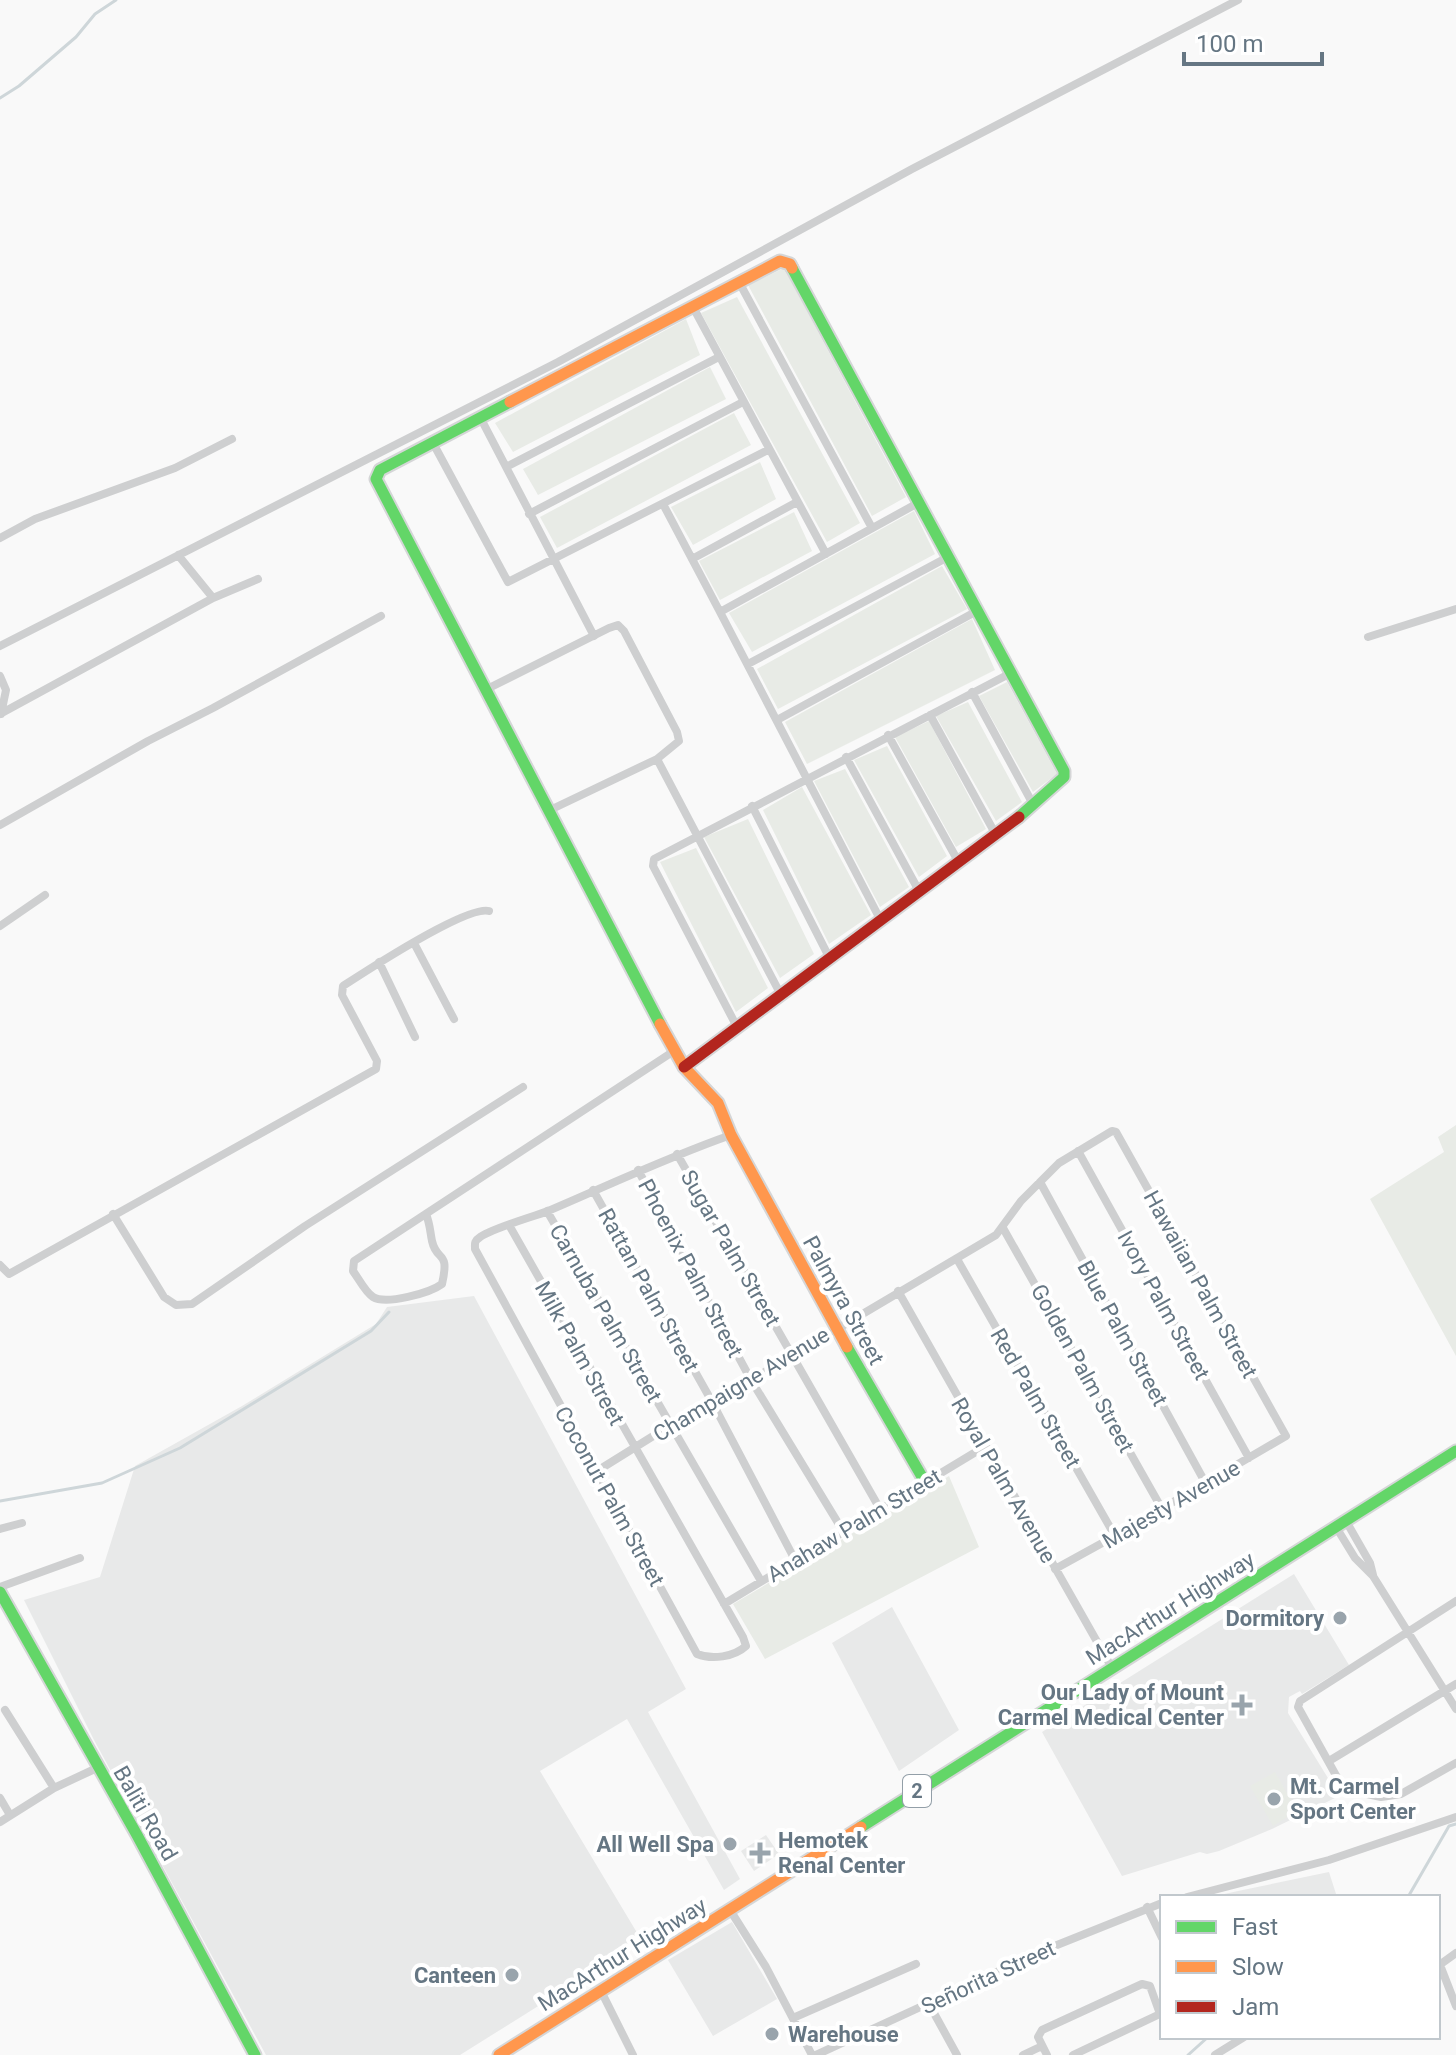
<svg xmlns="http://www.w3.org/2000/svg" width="1456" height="2055" font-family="Roboto,sans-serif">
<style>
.built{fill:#e8e9e9}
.green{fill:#e8ebe6}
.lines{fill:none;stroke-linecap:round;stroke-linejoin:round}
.stream{stroke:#ced6d9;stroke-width:3}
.fast-casing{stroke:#d5d6d7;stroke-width:15}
.slow-casing{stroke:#d5d6d7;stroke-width:15}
.jam-casing{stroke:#d5d6d7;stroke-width:15}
.street{stroke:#cecfd0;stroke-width:8}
.fast{stroke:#63d668;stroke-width:11}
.slow{stroke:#ff974d;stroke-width:11}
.jam{stroke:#b3261e;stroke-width:11}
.poi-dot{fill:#99a4ac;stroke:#fff;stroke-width:3}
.labels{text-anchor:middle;stroke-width:8;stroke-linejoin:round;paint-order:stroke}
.shield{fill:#fff;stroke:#939fa8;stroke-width:2}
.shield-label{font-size:20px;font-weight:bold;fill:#657683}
.street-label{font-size:22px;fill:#657683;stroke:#fff}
.poi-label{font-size:22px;font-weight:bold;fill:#657683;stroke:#fff;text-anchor:end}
</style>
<rect width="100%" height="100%" fill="#f9f9f9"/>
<path class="built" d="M474 1296 686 1689 648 1712 740 1879 724 1890 627 1719 540 1771 642 1941 460 2055H266L94 1740 24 1600 100 1577 135 1466 242 1406 376 1324 387 1307Z
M1294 1574 1349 1665 1302 1694 1300 1691 1289 1697 1288 1713 1339 1796 1272 1829 1219 1851 1207 1854 1200 1852 1122 1876 1042 1732Z
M892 1607 959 1730 899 1771 832 1643Z
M766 1835 779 1854 754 1871 741 1851Z
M1329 1872 1337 1897H1211L1238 1891Z
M732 1922 777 1999 713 2036 668 1960Z"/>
<path class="green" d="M784 268 906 497 872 516 748 285Z
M737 297 860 523 827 542 701 313Z
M686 319 700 355 513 452 495 423Z
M710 367 726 399 538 495 523 469Z
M734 413 751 445 557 548 540 517Z
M760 462 776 499 693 545 671 507Z
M914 511 935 554 752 652 729 613Z
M794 512 812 551 720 600 699 561Z
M942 566 967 609 778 709 757 669Z
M972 619 995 670 807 764 785 722Z
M1007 682 1057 774 1033 792 979 696Z
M968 702 1022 802 996 821 936 716Z
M929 721 986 829 956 847 895 737Z
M887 746 947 856 919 877 854 760Z
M845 769 909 887 880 907 814 781Z
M802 787 871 915 829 944 763 810Z
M748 819 814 954 780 978 704 837Z
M696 848 768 988 736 1012 660 862Z
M1456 1125V1356L1370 1199 1444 1152 1438 1137Z
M949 1476 979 1547 765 1659 733 1604Z
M1275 1772 1297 1811 1273 1826 1250 1786Z"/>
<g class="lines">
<path class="stream" d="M0 98 19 86 76 37 95 14 116 0
M0 1501 102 1483 180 1448 371 1331 389 1312
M1408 1897 1449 1826 1456 1824
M1188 2055 1208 2037"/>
<g class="fast-casing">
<path id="fast" d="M792 268 1064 771V777L1019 817
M510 402 380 470 376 479 660 1024
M847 1347 925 1482
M0 1592 137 1835 255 2055
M861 1827 1456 1451"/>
</g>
<g class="slow-casing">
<path id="slow" d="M510 402 780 261 790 264 792 268
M660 1024 684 1067 718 1103 731 1135 847 1347
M499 2055 861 1827"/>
</g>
<g class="jam-casing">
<path id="jam" d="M684 1067 1019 817"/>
</g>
<path class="street" d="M739 282 872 528
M693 307 826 554
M480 417 594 636
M433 443 508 582 768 450
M506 467 719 357
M663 504 720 612
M529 514 743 402
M0 538 35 519 175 468 232 439
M178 555 213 598
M692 559 797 502
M1368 637 1456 609
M0 646 558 362 912 169 1238 0
M748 664 948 557
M0 676 6 690 1 714
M485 690 609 628 618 625 624 631 677 732 679 741 657 759 550 810
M972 692 1034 806
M0 714 213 598 258 579
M930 715 996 835
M777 720 977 611
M888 735 958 861
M846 757 919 891
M657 759 781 995
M752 806 829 957
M0 825 148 741 213 708 381 616
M880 919 720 612 918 503
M0 926 45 895
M414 943 454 1019
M379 962 415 1037
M737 1027 653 866 654 859 1011 673
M1078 1151 1249 1458
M677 1154 880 1509
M638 1170 751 1380 843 1531
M1040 1182 1206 1484
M593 1190 711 1400 795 1560
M547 1211 761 1581
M113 1214 164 1297 176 1305 192 1304 305 1226 523 1087
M426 1214C430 1224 430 1231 432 1241 437 1263 450 1249 442 1284 430 1293 386 1305 373 1297 365 1292 359 1279 353 1271L354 1261 674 1051
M509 1225 743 1637 746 1646C734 1657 712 1660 697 1654L475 1249C475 1244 474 1241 479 1238 489 1229 533 1217 548 1211 609 1185 668 1157 731 1135
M1003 1228 1162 1509
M957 1259 1115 1536
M0 1265 9 1274 376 1069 377 1061 342 995 343 986C366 971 467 905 489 911
M898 1291 1112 1668
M597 1471 711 1400 751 1380 996 1235 1021 1201 1059 1163 1112 1131 1116 1132 1286 1436 1115 1536 1055 1569
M1346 1521 1370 1563 1373 1575
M1336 1527 1355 1558 1373 1576 1456 1709
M0 1529 22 1523
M0 1587 80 1558
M1456 1601 1300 1701 1298 1707 1338 1779 1348 1790 1381 1797 1401 1794 1456 1763
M724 1604 984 1447
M5 1710 54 1788
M1329 1761 1456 1684
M0 1798 10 1815
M0 1822 54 1788 97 1768
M1187 1897 1329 1860 1456 1817
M1147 1907 1162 1938
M730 1910 766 1967 812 2055
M1440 1965 1456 2006
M1438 1966 1456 1953
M601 1991 633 2055
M929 2004 957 2055
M793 2018 916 1964
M816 2055 1042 1951 1162 1903
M1023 2055 1042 2046
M1047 2055 1038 2037 1042 2030 1142 1984 1150 1986 1160 2014
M1073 2055 1162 2013
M1215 2055 1244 2037"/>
<use href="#fast" class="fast"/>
<use href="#slow" class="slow"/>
<use href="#jam" class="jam"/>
</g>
<g class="poi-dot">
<circle cx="1340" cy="1618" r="8"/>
<path d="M1238 1693h8v8h8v8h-8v8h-8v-8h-8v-8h8z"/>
<circle cx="1274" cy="1799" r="8"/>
<circle cx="730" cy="1844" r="8"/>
<path d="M756 1841h8v8h8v8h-8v8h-8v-8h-8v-8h8z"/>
<circle cx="512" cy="1975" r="8"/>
<circle cx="772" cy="2034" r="8"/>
</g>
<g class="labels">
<rect class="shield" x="903" y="1775" width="28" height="32" rx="6"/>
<g class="shield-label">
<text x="917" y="1798">2</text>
</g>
<g class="street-label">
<text transform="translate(731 1248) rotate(60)" y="8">Sugar Palm Street</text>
<text transform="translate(691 1268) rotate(62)" y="8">Phoenix Palm Street</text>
<text transform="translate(1201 1284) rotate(61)" y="8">Hawaiian Palm Street</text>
<text transform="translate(649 1290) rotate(61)" y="8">Rattan Palm Street</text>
<text transform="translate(844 1300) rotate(61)" y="8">Palmyra Street</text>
<text transform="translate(1164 1305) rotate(61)" y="8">Ivory Palm Street</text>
<text transform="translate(606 1313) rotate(60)" y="8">Carnuba Palm Street</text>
<text transform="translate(1123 1333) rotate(61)" y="8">Blue Palm Street</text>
<text transform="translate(580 1353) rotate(61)" y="8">Milk Palm Street</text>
<text transform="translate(1083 1368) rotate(61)" y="8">Golden Palm Street</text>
<text transform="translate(741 1384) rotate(-31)" y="8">Champaigne Avenue</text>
<text transform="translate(1036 1398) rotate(60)" y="8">Red Palm Street</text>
<text transform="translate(1004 1480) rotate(60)" y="8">Royal Palm Avenue</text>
<text transform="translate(610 1496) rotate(61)" y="8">Coconut Palm Street</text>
<text transform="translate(1171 1504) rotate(-30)" y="8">Majesty Avenue</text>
<text transform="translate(854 1525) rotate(-31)" y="8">Anahaw Palm Street</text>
<text transform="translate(1170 1608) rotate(-32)" y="8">MacArthur Highway</text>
<text transform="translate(146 1813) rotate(60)" y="8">Baliti Road</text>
<text transform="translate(622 1954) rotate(-32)" y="8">MacArthur Highway</text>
<text transform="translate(988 1977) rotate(-25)" y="8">Señorita Street</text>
</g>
<g class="poi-label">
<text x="1324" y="1626">Dormitory</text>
<text x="1224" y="1700">Our Lady of Mount<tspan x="1224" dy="25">Carmel Medical Center</tspan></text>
<text x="1290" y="1794" text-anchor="start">Mt. Carmel<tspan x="1290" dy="25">Sport Center</tspan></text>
<text x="778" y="1848" text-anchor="start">Hemotek<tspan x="778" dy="25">Renal Center</tspan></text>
<text x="714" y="1852">All Well Spa</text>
<text x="496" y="1983">Canteen</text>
<text x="788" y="2042" text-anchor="start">Warehouse</text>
</g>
</g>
<rect x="1160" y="1895" width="280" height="144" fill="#ffffff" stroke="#c1c8cd" stroke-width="2"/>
<rect x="1176" y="1921" width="40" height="12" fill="#63d668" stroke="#c1c8cd" stroke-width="2"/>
<text x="1232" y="1935" font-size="24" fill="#657683">Fast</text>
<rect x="1176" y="1961" width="40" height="12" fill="#ff974d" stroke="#c1c8cd" stroke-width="2"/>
<text x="1232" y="1975" font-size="24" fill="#657683">Slow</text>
<rect x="1176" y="2001" width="40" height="12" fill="#b3261e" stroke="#c1c8cd" stroke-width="2"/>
<text x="1232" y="2015" font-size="24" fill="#657683">Jam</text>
<path d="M1184 52v12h138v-12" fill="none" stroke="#657683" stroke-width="4"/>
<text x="1196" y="52" font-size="24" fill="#657683" stroke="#ffffff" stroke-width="6" paint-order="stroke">100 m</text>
</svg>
